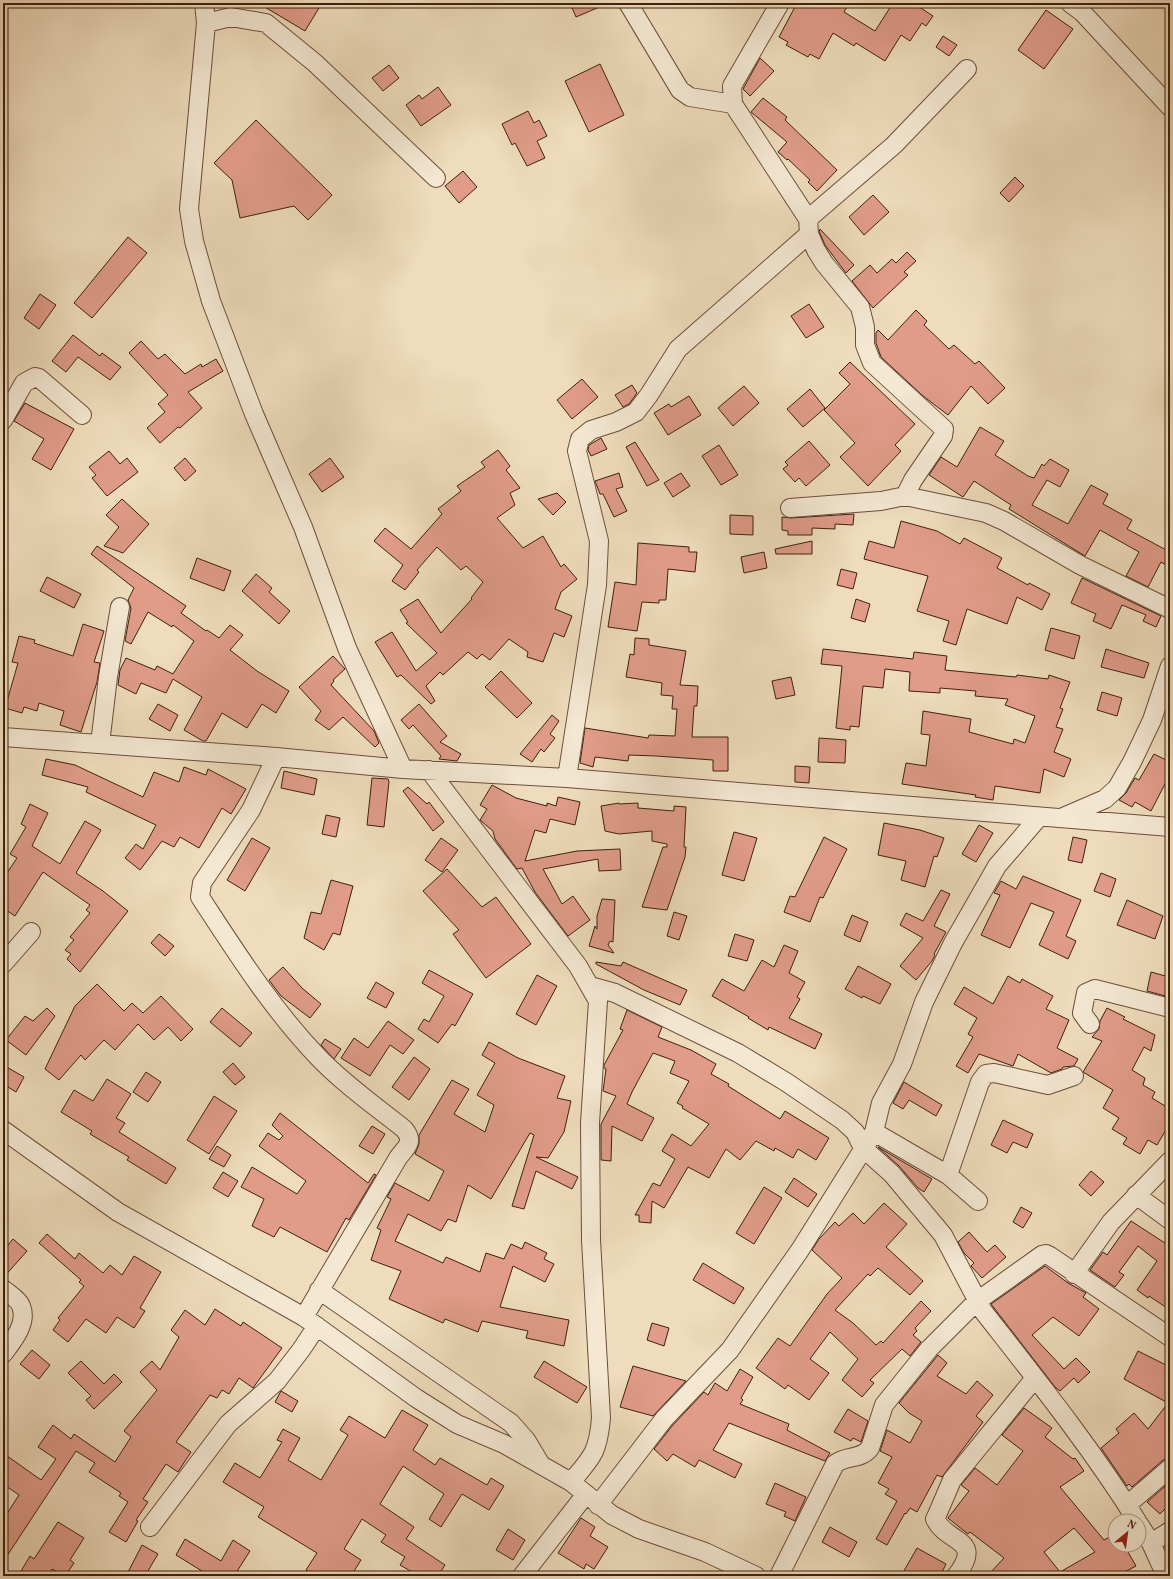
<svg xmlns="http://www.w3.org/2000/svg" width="1173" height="1579" font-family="Vollkorn,serif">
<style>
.building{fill:#e09c89;stroke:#401f0f;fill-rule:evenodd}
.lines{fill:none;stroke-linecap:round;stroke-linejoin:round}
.minor-casing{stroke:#6c4e3a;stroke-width:20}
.minor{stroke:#f4e8d3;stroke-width:18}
</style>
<rect width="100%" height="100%" fill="#eedcbc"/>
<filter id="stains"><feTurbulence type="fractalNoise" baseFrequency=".005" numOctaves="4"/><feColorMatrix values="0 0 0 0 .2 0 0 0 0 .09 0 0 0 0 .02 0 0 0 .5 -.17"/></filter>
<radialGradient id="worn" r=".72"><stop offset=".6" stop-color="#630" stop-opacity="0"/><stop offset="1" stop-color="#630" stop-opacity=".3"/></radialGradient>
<path class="building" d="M258 3H322L305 31Z
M570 3H609L576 17Z
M797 3H849L844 12 875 31 893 3H913L933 16 926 26 922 23 910 41 901 35 885 61 856 43 854 46 833 33 819 59 810 54 808 57 786 45 788 42 779 37Z
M1046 10 1073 29 1044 69 1018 50Z
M943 36 957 45 949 56 936 47Z
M760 58 774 71 750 96 743 89Z
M600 64 624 115 589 132 565 81Z
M389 65 399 78 383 91 372 78Z
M438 87 451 105 421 126 406 105 419 95 422 99Z
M763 98 787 117 785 120 837 170 817 191 808 182 810 180 788 159 787 160 778 152 787 142 751 112Z
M528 111 534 123 539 120 547 136 537 141 545 158 527 166 515 143 512 145 502 124Z
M256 120 332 195 308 220 294 206 240 218 232 180 214 163Z
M463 171 477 187 459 203 445 186Z
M1015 177 1024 186 1009 202 1000 193Z
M873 195 889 212 864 235 849 217Z
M820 229 854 265 846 273 825 245 819 231Z
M128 237 147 253 92 318 74 303Z
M907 252 916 261 904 272 908 275 873 308 852 281 870 265 877 273 892 259 896 263Z
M40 294 56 305 39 329 24 318Z
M809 304 824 327 806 338 791 316Z
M916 310 927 321 924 325 949 349 954 345 975 364 979 361 1005 388 988 404 971 386 948 415 923 396 881 357 876 343V333L878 330 888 340Z
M73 335 100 356 102 353 121 367 110 380 78 357 66 372 52 361Z
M141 341 158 359 165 354 185 374 201 364 202 367 216 359 223 371 188 392 202 408 180 428 178 427 160 443 147 428 165 412 158 404 168 395 129 353Z
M850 362 915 424 895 445 901 451 868 486 840 457 855 443 824 410 850 384 839 373Z
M582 379 598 397 572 419 557 400Z
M632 385 637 393 629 404 623 407 615 395Z
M744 386 759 403 733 426 718 408Z
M810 389 825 408 803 427 787 409Z
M689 396 701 415 668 435 654 413 669 404 671 407Z
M25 403 74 429 51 470 32 459 44 439 14 421Z
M980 427 1004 441 995 455 1028 476 1034 478 1042 464 1044 466 1050 459 1069 470 1060 487 1047 480 1032 505 1068 524 1091 485 1108 494 1103 504 1132 520 1127 529 1170 552V557L1166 565 1161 562 1148 587 1126 576 1139 552 1100 530 1085 556 1009 509 1011 505 974 481 963 497 929 475 941 457 957 467Z
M601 438 607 449 591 456 588 450 589 445Z
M809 441 830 465 806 486 799 478 795 482 783 469 788 465 785 462Z
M635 442 659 480 647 486 626 447Z
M719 445 738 475 721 485 702 456Z
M498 450 510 466 506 470 520 488 510 493 515 505 497 518 523 548 543 536 561 567 564 564 577 579 561 592 555 609 572 616 564 637 554 633 543 662 527 657 528 652 509 639 490 660 482 654 477 659 468 652 443 675 440 672 426 686 435 701 431 704 401 675 397 677 375 642 392 632 416 671 437 653 406 623 408 622 400 610 418 599 441 633 472 599 471 598 483 582 466 566 461 570 437 547 417 570 419 572 405 590 392 581 403 565 374 541 385 528 411 549 442 514 438 509 461 491 457 486 485 467 481 462Z
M109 451 120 464 127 458 138 472 107 496 92 478 96 475 89 467Z
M185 458 196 471 185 481 174 468Z
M330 458 344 477 322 492 309 474Z
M619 473 623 487 616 489 627 511 614 517 603 494H600L595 481Z
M681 473 690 486 673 497 664 483Z
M557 493 566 502 553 515 538 499Z
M122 499 149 524 123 553 104 546 119 527 106 515Z
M854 514 853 525 835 524V529L812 528V535H788V531L782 530V517L791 518Z
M730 515 753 516V535L730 534Z
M901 521 937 531 960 544 964 538 1002 558 997 568 1028 585 1029 583 1050 594 1042 610 1017 597 1007 624 967 609 956 645 943 641 949 621 917 611 928 576 864 559 869 541 894 548Z
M812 541V554H776L775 549Z
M638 543 689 547V552H697L695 572 668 569 666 600H659V603L642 602 637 631 608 627 615 582 636 585Z
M97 546 186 606 181 613 206 631 207 630 219 638 230 625 243 635 230 650 257 671 289 691 276 713 262 704 247 728 222 713 206 741H203L184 730 202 697 173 679 166 693 141 683 136 694 118 685 120 670 126 658 155 670 157 666 173 674 194 641 173 625 172 627 148 612 131 644 125 641 131 608 128 600 134 588 91 554Z
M764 552 767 568 744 573 741 557Z
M197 558 231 571 224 591 190 578Z
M841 569 857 573 853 589 837 585Z
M256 574 272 588 269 592 290 611 279 624 242 591Z
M47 577 81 594 74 608 40 591Z
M1082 578 1161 616 1156 627 1143 621 1146 615 1122 605 1111 629 1093 621 1096 614 1071 603Z
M856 599 870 604 865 622 851 618Z
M83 624 104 631 94 662 100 663 97 682 81 732 60 725 64 711 39 703 37 711 24 707 22 713 5 708 18 663 12 662 19 636 35 640 34 643 73 656Z
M1051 628 1080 636 1074 659 1045 650Z
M635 638 649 639V645L686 651 680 685 698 686 697 706H694L692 737H728V771H713V760L656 756 629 755 628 761 595 757 593 767 580 763 585 728 648 738 649 735 675 736 677 709H672L673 696 661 695 662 683 626 677 630 654 634 655Z
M823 649 913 659 914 652 947 656 945 670 1016 677 1017 675 1048 679 1049 675 1070 682 1060 708 1063 709 1056 727 1063 729 1054 752 1071 759 1064 777 1044 769 1040 793 995 786 993 800 975 797 976 795 902 784 906 763 926 766 930 735 921 734 923 711 971 719 969 732 1013 744 1014 739 1025 743 1035 716 1005 705 1008 699 975 696 976 691 940 688V693L909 691 910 672 885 669 883 688 863 686 859 727 850 726V730L836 728 842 666 821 664Z
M1106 649 1149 663 1144 678 1101 667Z
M333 656 345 669 333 680 334 681 331 685 374 731 379 743 375 747 343 717 329 730 315 720 321 711 299 687Z
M501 671 532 703 517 718 485 687Z
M791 677 795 695 776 699 772 681Z
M1102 692 1122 698 1117 716 1097 710Z
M158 704 178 715 170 731 149 719Z
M419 704 447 736 440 742 461 754 457 761 439 759 441 756 413 725 409 729 401 720Z
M552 715 559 721 550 734 555 738 544 752 541 749 532 762 520 754Z
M819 738 846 740 845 763 818 762Z
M1154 754 1170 762V784L1166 782 1151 811 1135 802 1132 807 1119 800 1126 793 1135 778 1139 780Z
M46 759 75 765 143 797 154 772 179 782 184 767 206 775 208 769 246 789 231 814 222 808 199 848 180 837 174 847 162 841 140 870 125 858 136 844 143 849 156 825 86 792 88 787 42 775Z
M795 766 810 767 809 783 795 782Z
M284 771 317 779 314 795 281 788Z
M372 778 388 779 389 782 384 827 367 825Z
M492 785 516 798 547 806V803L556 806 558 797 580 802 575 825 550 819 546 833 535 830 525 861 577 851 620 849 621 870 599 871 598 859 543 869 562 904 573 896 590 920 568 936 535 892 522 868 517 869 495 839 493 831 480 820 487 809 480 805Z
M408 787 427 804 429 802 444 822 433 831 403 791Z
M619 803V804L638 803V808L674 811V806L686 807 684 847H686L685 857 667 910 642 907 663 847H667V844L652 841V831L619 834 605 831 601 806Z
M30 804 48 813 32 846 60 864 85 821 101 830 76 873 103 891 128 911 80 972 67 959 71 954 65 950 74 940 70 937 90 913 86 910 90 905 43 872 15 916 3 908V879L17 858 10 854 26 827 21 824Z
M326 815 340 818 336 837 322 834Z
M884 823 920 830 944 838 937 857 934 856 925 887 901 880 906 861 878 855Z
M979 825 993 833 976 862 962 854Z
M734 832 757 838 744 881 722 875Z
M824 837 847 849 823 898 820 897 810 922 784 912 790 896 795 897Z
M1073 837 1087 840 1082 863 1068 860Z
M252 838 270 848 245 891 227 880Z
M441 838 458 850 442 872 425 860Z
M447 869 482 907 496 897 531 944 486 978 453 934 459 930 423 891Z
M1101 873 1116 879 1110 897 1094 891Z
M1023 876 1081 900 1066 936 1076 941 1068 959 1039 945 1054 912 1031 903 1010 948 981 935 1000 895 994 893 1001 881 1016 889Z
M331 880 353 886 340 935 333 933 324 950 304 938 311 912 321 914Z
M941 890 950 894 934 926 946 932 934 954 935 955 932 961 916 980 900 966 923 938 900 925 906 913 923 921Z
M602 899 615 900 613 942 610 941 608 945 614 953 589 946 595 926 597 929V916Z
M1127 900 1163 916 1155 939 1117 925Z
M674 912 687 916 679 940 667 936Z
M852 915 868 922 860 942 844 935Z
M159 934 174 946 165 956 151 943Z
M735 934 754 940 747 961 728 956Z
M784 945 798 951 789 973 805 982 797 997 800 999 789 1018 822 1034 815 1049 769 1027 768 1030 748 1018 749 1017 712 996 722 979 744 991 762 960 774 967Z
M596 962 621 966 623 962 687 990 680 1005 644 990 596 964Z
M858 966 891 984 880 1004 863 996 862 998 845 989Z
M283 967 302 988 321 1004 310 1018 281 996 269 980Z
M429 970 473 994 455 1026 452 1024 438 1043 418 1029 424 1019 429 1022 444 996 422 983Z
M1151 972 1169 977 1165 996 1147 991Z
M537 975 557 986 536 1025 516 1014Z
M1008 976 1020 983 1022 979 1053 996 1046 1009 1069 1020 1057 1048 1078 1059 1074 1066 1063 1067 1062 1069 1051 1073 1018 1054 1013 1066 979 1054 968 1073 956 1066 973 1037 968 1034 977 1018 954 1004 964 987 993 1004Z
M376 982 394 993 386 1008 367 998Z
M97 984 124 1011 132 1003 143 1013 161 996 193 1029 181 1041 168 1027 154 1040 138 1024 115 1050 104 1040 85 1060 81 1055 59 1080 45 1069 75 1006Z
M47 1008 55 1016 26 1055 6 1040 25 1016 33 1021Z
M222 1008 252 1033 240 1047 210 1022Z
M1107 1008 1125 1017 1123 1019 1155 1035 1151 1051 1144 1047 1132 1070 1145 1078 1143 1085 1155 1092 1152 1098 1170 1109V1123L1157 1145 1148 1140 1140 1154 1123 1144 1127 1138 1112 1129 1119 1118 1103 1108 1113 1090 1083 1072 1102 1041 1092 1037 1099 1029 1100 1021Z
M627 1010 662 1027 658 1037 691 1050 716 1064 711 1074 729 1084 728 1086 780 1119 785 1111 829 1138 816 1160 798 1149 793 1158 775 1148 774 1151 756 1141 740 1160 726 1149 709 1178 688 1167 664 1208 652 1201 651 1223 639 1222V1215H635L653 1183 660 1186 675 1159 662 1151 672 1134 691 1146 709 1124 682 1108 683 1106 677 1103 689 1081 670 1073 675 1061 653 1053 632 1092 627 1104 654 1118 642 1141 612 1126 611 1161 601 1160V1124L616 1096 603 1091 606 1069 604 1068V1065L623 1030 620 1029Z
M388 1021 414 1040 403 1054 390 1045 370 1076 341 1058 354 1038 368 1048Z
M325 1039 341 1049 334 1059 321 1045Z
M489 1042 518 1058 565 1076 557 1098 571 1101 564 1132 548 1158 536 1157 578 1177 572 1189 536 1171 524 1209 512 1206 534 1135 530 1133 491 1199 468 1185 456 1222 448 1219 441 1231 408 1214 395 1241 443 1263 446 1257 480 1272 486 1253 504 1259 511 1244 522 1249 525 1242 547 1253 544 1259 554 1264 545 1282 513 1266 500 1307 569 1320 564 1346 526 1338 528 1331 482 1321 478 1332 445 1319 443 1323 389 1299 401 1271 371 1260 381 1230 377 1228 391 1199 387 1197 395 1183 429 1201 444 1171 415 1154 419 1144V1135L452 1080 469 1089 454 1114 485 1132 494 1105 477 1095 495 1063 482 1055Z
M414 1057 430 1069 409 1100 392 1087Z
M233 1063 245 1077 235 1085 223 1072Z
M3 1065 24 1077 16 1092 3 1084Z
M146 1072 161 1082 148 1102 133 1092Z
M107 1079 131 1094 116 1118 125 1123 119 1132 176 1168 166 1184 127 1160 129 1157 90 1134 92 1131 61 1112 74 1090 93 1101Z
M904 1082 942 1105 936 1116 909 1100 903 1109 893 1103Z
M214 1096 237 1111 209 1154 187 1140Z
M280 1113 368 1183 374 1174 376 1175 349 1220 346 1218 327 1252 280 1227 274 1237 252 1226 264 1199 241 1187 252 1167 297 1194 306 1181 259 1146 268 1133 279 1140 283 1136 272 1125Z
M1003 1120 1033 1134 1027 1148 1013 1142 1007 1153 991 1145Z
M372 1126 385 1134 373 1154 359 1146Z
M217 1146 231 1155 224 1167 209 1159Z
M878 1147 932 1179 924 1192 918 1188 899 1166Z
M1091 1171 1104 1182 1091 1196 1079 1185Z
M223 1172 238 1181 228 1197 213 1188Z
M794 1178 817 1194 808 1207 785 1192Z
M764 1187 782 1198 754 1244 736 1233Z
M884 1203 907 1224 886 1247 923 1281 910 1295 878 1268 870 1276 868 1274 835 1310 853 1323 876 1345 881 1341 883 1343 921 1301 931 1311 915 1328 917 1331 913 1335 921 1342 910 1356 902 1349 870 1380 874 1383 862 1397 842 1380 858 1359 830 1332 810 1359 829 1373 809 1400 788 1385 785 1389 756 1368 778 1338 790 1346 827 1294 842 1278 812 1250 819 1239 835 1222 839 1226 853 1213 864 1224Z
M1021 1207 1032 1213 1023 1228 1013 1222Z
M1131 1221 1168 1245 1170 1242V1310L1149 1296 1148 1298 1137 1290 1157 1261 1138 1246 1119 1272 1124 1275 1115 1287 1090 1270 1103 1252 1107 1255Z
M969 1232 987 1252 995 1245 1006 1257 982 1278 971 1266 974 1263 964 1253 958 1242Z
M47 1234 75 1259 79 1253 103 1273 110 1265 122 1275 134 1256 161 1272 140 1308 145 1311 134 1328 117 1317 106 1333 86 1319 68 1342 53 1330 60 1320 58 1318 84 1286 79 1282 81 1280 39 1243Z
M13 1239 27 1251 3 1278V1251Z
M703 1263 744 1288 734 1304 693 1280Z
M1045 1266 1068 1283 1086 1293 1083 1297 1099 1309 1079 1336 1053 1317 1032 1335 1064 1369 1076 1358 1090 1372 1078 1383 1074 1378 1060 1391 1055 1387 991 1304Z
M215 1309 241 1326 243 1322 282 1348 253 1388 239 1378 229 1394 222 1390 217 1398 210 1395 176 1442 191 1452 178 1472 166 1464 143 1499 148 1502 136 1520 138 1521 126 1542 109 1532 128 1502 119 1496 121 1493 89 1472 95 1463 76 1451 3 1562V1520L19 1495 3 1484V1453L41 1480 56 1459 38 1447 53 1425 71 1439 74 1434 115 1462 131 1437 124 1431 157 1390 140 1372 152 1361 160 1370 179 1337 171 1330 185 1310 205 1325Z
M652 1323 669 1328 664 1346 647 1340Z
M32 1350 50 1365 39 1379 20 1364Z
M1138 1351 1170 1367V1458L1163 1460 1132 1487 1129 1484 1127 1486 1101 1448 1119 1433 1116 1429 1134 1413 1148 1429 1168 1403 1124 1379Z
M938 1355 947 1363 937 1376 966 1394 977 1381 993 1395 976 1416 983 1422 942 1477 937 1475 917 1512 910 1508 906 1514 905 1513 887 1545 876 1539 897 1501 885 1494 889 1489 878 1483 892 1457 880 1451 887 1430 910 1443 922 1421 909 1413 899 1403Z
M81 1361 104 1384 114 1374 122 1382 94 1409 86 1400 91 1396 68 1373Z
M544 1361 587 1387 577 1403 534 1377Z
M633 1366 686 1381 653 1416 620 1407Z
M740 1369 753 1377 741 1398 743 1400 740 1404 789 1424 787 1430 830 1453 825 1461 729 1423 713 1450 742 1464 735 1478 699 1460 695 1467 673 1454 667 1461 654 1449 672 1426 704 1392 708 1395 715 1383 727 1391Z
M281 1391 298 1401 292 1412 275 1402Z
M1024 1408 1052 1428 1045 1437 1073 1459 1075 1458 1084 1471 1060 1487 1104 1540 1115 1534V1545H1124L1136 1566 1117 1576H987L1004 1558 970 1532 968 1534 948 1518 969 1491 961 1485 975 1468 997 1485 1023 1451 1002 1435ZM1074 1528 1095 1552 1060 1572 1044 1552Z
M848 1409 868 1421 861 1442 853 1438 851 1441 834 1432Z
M402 1410 428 1425 413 1450 435 1465 440 1458 487 1485 491 1478 504 1486 489 1510 462 1494 441 1527 429 1519 444 1494 403 1466 380 1504 414 1527 406 1539 445 1565 438 1576H419L400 1565 405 1557 381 1542 386 1535 362 1519 344 1549 361 1560 351 1576H315L306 1570 317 1553 258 1517 264 1507 223 1482 235 1463 260 1478 282 1442 277 1440 283 1429 300 1438 288 1460 321 1480 348 1435 340 1430 349 1416 385 1438Z
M1170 1482V1504L1160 1514 1147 1502Z
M775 1483 806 1497 795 1521 784 1516 786 1512 766 1504Z
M581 1518 595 1527 590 1536 608 1547 594 1569 586 1564 584 1569 558 1553Z
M58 1522 84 1538 70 1560 74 1563 65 1576 52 1569 48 1576H18L30 1556 34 1559Z
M830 1527 857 1542 849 1557 822 1542Z
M508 1529 525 1540 513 1560 496 1550Z
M185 1539 221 1561 233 1540 250 1551 234 1576H210L176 1555Z
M142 1545 158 1554 145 1576H126Z
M917 1548 946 1564 940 1576H901Z"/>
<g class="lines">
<g class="minor-casing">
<path id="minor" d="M204 3 206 23 189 209 194 241 211 301 254 414 303 527 347 648 403 769
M628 3 680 90 690 97 733 104
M780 3 732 86 733 104 808 219 809 234 816 250 824 263 860 307 865 327V345L872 363 944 429 943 436 913 480 905 496 986 513 1004 521 1080 565 1170 609
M1070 3 1082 12 1170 107
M206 23 231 17 266 23 315 63 436 178
M808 219 894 145 967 69
M3 420 24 383 35 377 39 378 82 415
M790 508 881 501 905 496
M3 737 276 757 403 769 567 778 1170 827
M100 744 108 677 120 607
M276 757 251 810 202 883 200 897C236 952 272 1009 318 1057 344 1084 375 1106 404 1129 415 1142 406 1147 398 1158L304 1317
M429 770 578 966 598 1001 590 1123 591 1240 601 1418C598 1453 592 1457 571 1482
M567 778 597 585 599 541 577 451 580 439 591 430 616 422 636 412 649 395 678 349 809 234
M1061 818 1105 799 1117 788 1132 762 1152 720 1170 666
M3 964 31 932
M590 986 615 993 738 1053 786 1082 842 1120 855 1132 863 1148 892 1174 943 1235 975 1296 976 1302C1032 1374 1089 1444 1137 1521
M1090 1024 1082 1013 1086 993 1095 989 1170 1008
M3 1130 118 1212 304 1317 416 1398 457 1424 504 1444 571 1482 612 1515 639 1529 705 1552 756 1576
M874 1132 948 1175 978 1201
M948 1175 980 1082 986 1074 994 1073 1048 1085 1074 1076
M1136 1195 1170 1220
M1074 1274 1111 1222 1170 1161
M3 1289C8 1293 19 1300 21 1306 28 1323 13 1341 3 1354
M319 1290 511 1423 526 1440 541 1465
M598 1505 664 1419 730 1350 800 1250 874 1132 881 1103 902 1064 924 1002 953 943 997 866 1039 817
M1127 1505 1170 1468
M1139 1524 1151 1543 1166 1576
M150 1527 228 1424 277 1381 301 1350 317 1326
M1151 1543 1170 1531
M522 1576 586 1494
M779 1576 835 1464C846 1455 861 1460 870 1448L884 1405 929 1349 976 1302 1042 1255 1046 1254 1050 1256 1170 1337
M956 1576C985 1538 947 1544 935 1519L937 1515 952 1480 1035 1378"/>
</g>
<use href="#minor" class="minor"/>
</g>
<rect width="1173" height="1579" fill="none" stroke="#eedcbc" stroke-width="16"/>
<rect x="4" y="4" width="1165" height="1571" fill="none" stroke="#401f0f" stroke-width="2"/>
<rect x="8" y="8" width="1157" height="1563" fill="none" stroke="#401f0f"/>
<g transform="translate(1127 1533) rotate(29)"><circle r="19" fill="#f4e8d3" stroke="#ac9885"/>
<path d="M0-3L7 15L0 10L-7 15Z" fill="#8f2418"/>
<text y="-6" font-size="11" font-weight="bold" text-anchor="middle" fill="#401f0f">N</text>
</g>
<rect width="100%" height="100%" filter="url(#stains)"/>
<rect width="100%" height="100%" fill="url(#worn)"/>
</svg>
